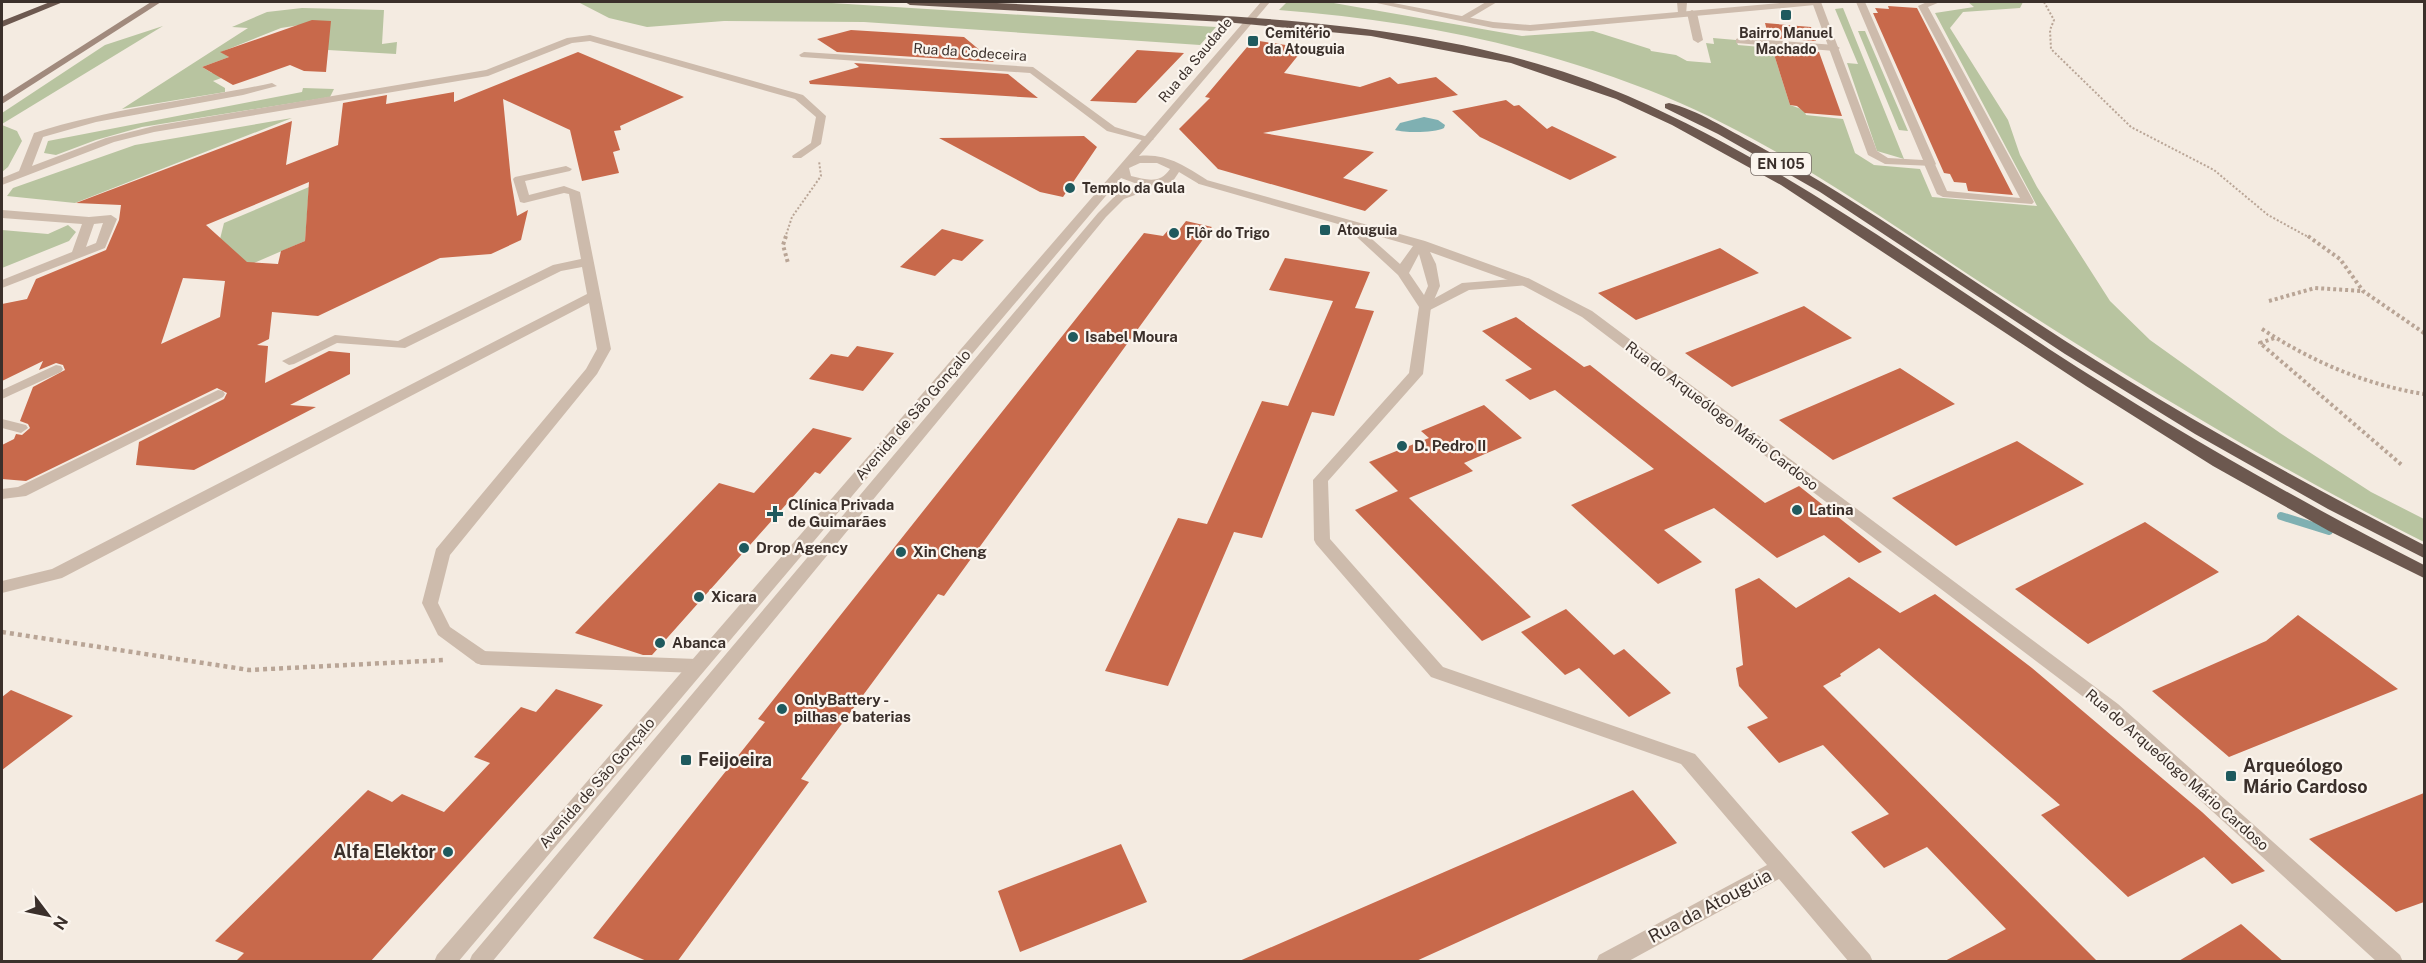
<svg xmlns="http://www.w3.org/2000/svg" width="2426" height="963" font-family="'Public Sans',sans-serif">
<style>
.green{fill:#b8c4a0}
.water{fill:#7fb0b2}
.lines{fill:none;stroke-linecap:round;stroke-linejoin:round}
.stream{stroke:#7fb0b2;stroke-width:8}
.building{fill:#c8694b;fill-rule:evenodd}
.path-far2{stroke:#b9a596;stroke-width:2;stroke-dasharray:2 2;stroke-linecap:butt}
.path-far1{stroke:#b9a596;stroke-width:4;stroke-dasharray:3 3;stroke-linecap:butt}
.path{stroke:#b9a596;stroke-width:4.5;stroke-dasharray:4 4;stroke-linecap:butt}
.service{fill:#cdbbac;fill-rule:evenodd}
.minor{fill:#cdbbac;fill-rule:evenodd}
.tertiary{fill:#cdbbac;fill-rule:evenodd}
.secondary{fill:#a18a7d;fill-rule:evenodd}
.trunk{fill:#6c584f;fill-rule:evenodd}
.poi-dot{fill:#1f5a5e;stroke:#fbf5ee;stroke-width:2}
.labels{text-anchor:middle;stroke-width:4.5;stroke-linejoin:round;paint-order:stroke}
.far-poi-label{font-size:14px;font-weight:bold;fill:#3b302b;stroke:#fbf5ee;text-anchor:start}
.far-street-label{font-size:14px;fill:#3b302b;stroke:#fbf5ee}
.shield{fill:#fbf5ee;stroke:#756b66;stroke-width:1.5}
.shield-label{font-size:14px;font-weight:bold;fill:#3b302b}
.poi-label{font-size:15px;font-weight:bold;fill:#3b302b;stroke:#fbf5ee;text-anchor:start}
.street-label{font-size:15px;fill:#3b302b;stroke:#fbf5ee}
.near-poi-label{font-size:18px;font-weight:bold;fill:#3b302b;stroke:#fbf5ee;text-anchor:start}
.near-street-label{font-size:18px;fill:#3b302b;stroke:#fbf5ee}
</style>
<rect width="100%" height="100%" fill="#f4ebe1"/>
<path class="green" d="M578 2H816L1216 27 1200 45 864 22 724 21 647 27 609 18Z
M1287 2H1328L1522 36 1593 31 1650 49 1651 51 1676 55 1687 61 1711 63 1706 43 1714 44 1713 38 1736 40 1738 45 1772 48 1790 105 1804 110 1806 115 1843 119 1855 153 1874 165 1920 169 1932 197 2037 206 1935 13 1974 7 1968 2H2023L2020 8 1963 12 1950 28 2008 120 2020 155 2037 187 2110 301 2150 340 2280 433 2371 492 2424 519V542C2279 469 2139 385 2003 297 1894 227 1786 147 1666 97 1542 46 1412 20 1279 10Z
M302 8 384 10 382 44 397 42 396 54 328 50 306 24 281 28 221 52 229 57 202 67 212 73 271 60 213 81 225 88V92L122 109 248 28 232 27 267 12Z
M1843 8 1904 159 1877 151 1847 63 1858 64 1835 9Z
M163 26 2 124V113L105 45Z
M1858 31H1865L1908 131 1899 130Z
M303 88 334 89 330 97 142 127 96 140 56 155 44 153 48 141 302 92Z
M292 118 75 203 7 196 13 188 135 145Z
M2 125 17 131 22 141 8 167 2 172Z
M309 187 305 241 240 269 218 247 224 223Z
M68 225 76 232 69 241 2 268V230L48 234Z"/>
<path class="water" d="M1424 117 1438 120 1445 125 1444 128C1435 133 1405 133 1395 130L1400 123Z"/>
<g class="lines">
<path class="stream" d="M2281 516 2329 531"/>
</g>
<path class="building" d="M1888 6 1917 8 2013 195 1968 191 1966 183 1954 182 1950 174 1944 173 1873 13H1878L1875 8 1889 9Z
M312 20 331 21 326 72 304 71 290 65 233 85 202 67 229 57 220 52Z
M1765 23 1811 27 1816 41 1769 38Z
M851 30 964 37 994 62 837 52 817 39Z
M1253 40 1292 46 1288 51 1300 53 1284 73 1360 87 1390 77 1398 84 1436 77 1458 95 1263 133 1374 152 1343 178 1388 190 1365 211 1218 169 1179 129 1210 98 1205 97Z
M1772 48 1819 52 1842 116 1805 113 1797 106 1790 105Z
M1137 50 1184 53 1136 103 1090 101Z
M578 52 684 97 620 126 621 130 614 131 620 150 613 152 619 173 582 181 570 130 503 99 511 180 517 216 528 210 521 240 491 254 440 258 318 316 272 312 269 339 257 345 268 346 265 383 329 351 350 353V374L290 405 316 407 194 470 136 465 139 442 224 399 227 393 217 388 26 481 2 479V445L14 439 16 434 22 435 30 428 28 424 20 421 33 387 65 370 63 365 56 363 39 370 43 361 2 381V304L27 299 36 279 106 250 119 220 121 205 76 203 292 121 286 165 338 145 343 103 387 95 386 104 454 92V102ZM309 182 305 241 281 251 278 264 247 262 206 225ZM183 278 225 281 220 317 161 344Z
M854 63 1008 74 1038 98 810 84 809 81 859 67Z
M1506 100 1514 106 1519 105 1547 129 1552 126 1617 157 1570 180 1480 137 1452 111Z
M1084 136 1097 147 1063 197 1040 192 939 138Z
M1186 221 1212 227 944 596 938 594 801 779 809 782 677 962H649L593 938 765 722 758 719 1144 233 1163 236 1170 228 1179 230Z
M942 229 984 240 962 261 953 259 935 276 900 267Z
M1720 248 1759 273 1636 320 1598 293Z
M1285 258 1370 272 1355 308 1374 311 1334 416 1312 412 1262 538 1234 532 1168 686 1105 671 1178 518 1207 524 1262 401 1288 406 1333 301 1269 290Z
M1804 306 1852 338 1732 387 1685 353Z
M1516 317 1584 367 1590 365 1765 503 1799 486 1882 552 1859 563 1824 535 1777 558 1714 508 1664 530 1702 562 1658 584 1571 505 1654 469 1555 390 1530 400 1505 380 1532 369 1482 331Z
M857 346 894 353 863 391 809 379 831 354 848 357Z
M1900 368 1955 404 1833 460 1779 420Z
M1484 405 1522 438 1464 463 1473 471 1409 498 1531 617 1482 641 1355 510 1398 491 1369 462 1429 438 1421 431Z
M813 428 852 438 820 474 815 472 652 655H643L575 633 719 483 754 493Z
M2017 441 2084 484 1956 546 1892 498Z
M2145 522 2219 572 2088 644 2015 589Z
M1849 577 1900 613 1935 594 2032 668 2111 735 2202 812 2265 871 2232 884 2204 857 2128 897 2041 815 2060 805 1879 648 1840 674 1841 676 1823 686 2098 962H1943L2006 929 1927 847 1884 868 1851 832 1889 814 1823 745 1779 763 1747 727 1768 718 1739 686 1736 668 1743 665 1735 589 1759 578 1796 608Z
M1566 609 1614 655 1624 649 1671 693 1629 717 1579 668 1565 675 1521 632Z
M2298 615 2398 689 2229 757 2152 691 2266 641Z
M556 689 603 705 370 962H235L244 953 215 941 368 790 392 802 402 794 444 812 490 763 474 757 521 707 536 712Z
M11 690 73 716 2 770V697Z
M1633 790 1677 843 1414 962H1237Z
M2424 793V902L2396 912 2309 839Z
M1121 844 1147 902 1020 952 998 891Z
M2241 924 2284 962H2177Z"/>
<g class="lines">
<path class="path-far2" d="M2044 2 2054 20 2050 30 2051 49 2131 127 2214 170 2268 215 2310 238
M785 238 792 217 821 176 819 161"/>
<path class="path-far1" d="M786 236 783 245 788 263
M2308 236 2340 259 2363 291 2424 333
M2269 301 2315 288 2362 291
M2262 329C2311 361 2366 385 2424 394
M2274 338 2260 343 2403 466"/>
<path class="path" d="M2 632 249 670 445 660"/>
<path class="service" d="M1927 2H1940L1928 7 2034 202 2032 204 1943 197 1937 194 1924 164 1926 162H1934L1947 191 2020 198 1918 6Z
M1692 10 1697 13 1703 40 1698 43 1693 40 1687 13Z
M590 35 803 95 826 116 821 144 801 158H793L792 156 811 143 816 117 795 99 590 41 572 43 488 76 154 132 114 142 2 185V178L19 171 34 133C112 108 193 100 272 83L277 86 243 95 96 122 43 137 32 166 106 138 154 126 486 70 567 38Z
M1739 38 1835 45 1840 48 1835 51 1736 43V39Z
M804 52 1033 67 1115 127 1154 139 1149 142 1107 131 1030 73 801 57 799 55Z
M566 166 572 169 570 171 525 181 529 195 564 186 580 192 611 349 597 374 450 555 438 603 450 627 488 653 491 658 488 663 482 665 476 663 438 635 422 603 436 549 586 369 597 349 589 303 62 578 2 593V581L52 569 587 294 582 267 561 271 405 348 337 343 294 364 289 365 282 361 335 335 398 341 553 265 581 259 569 194 564 193 524 203 520 202 513 179 515 177Z
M2 210 89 217 111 215 117 219 105 248 2 288V280L72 252 82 224 2 218ZM103 223 96 243 86 247 94 224Z
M1526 278 1530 279V285L1469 290 1430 310 1425 311 1419 307 1462 283Z
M56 365 61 366 63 369 61 372 2 399V390Z
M218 390 223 391 225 394 223 397 26 496 2 499V489L18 487Z
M2 419 26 425 28 428 21 433 2 428Z"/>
<path class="minor" d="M1486 2H1497L1465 21 1457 19Z
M1677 2H1687L1686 15 1678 13Z
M1812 2H1821L1877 151 1888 158 1923 160 1856 2H1865L1936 164 1934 166 1885 164 1868 155Z
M1203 179 1425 241 1530 279 1592 311 2118 704 2400 955 2403 962H2377L2106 714 1582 317 1522 285 1430 252 1436 264 1440 286 1431 307 1423 374 1328 481 1330 539 1443 667 1695 754 1870 955 1873 962H1849L1779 879 1627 962H1596L1599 955 1767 865 1681 764 1431 677 1316 544 1314 540 1313 480 1409 373 1419 307 1398 275 1345 226 1199 184 1197 182ZM1364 232 1413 246 1400 264ZM1419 254 1428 286 1424 295 1409 273Z
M482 651 697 659 703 661 706 666 703 671 697 673 482 665 476 663 473 658 476 653Z"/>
<path class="tertiary" d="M1261 2H1270L1139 156C1166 153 1185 166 1207 180V184H1199L1179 172 1173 181 1124 199 1106 217 492 962H469L472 955 1098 213 1116 195 1140 185 1121 178 458 962H434L437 955ZM1140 163H1157L1170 169C1160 184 1147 180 1131 176L1129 168Z
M1372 2H1388L1493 22 1530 25 1790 2H1820L1815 5 1530 31 1493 28Z"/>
<path class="secondary" d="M151 2H161L2 104V97Z"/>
<path class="trunk" d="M50 2H63L2 27V21Z
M905 2C976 0 1050 6 1121 10 1292 19 1469 28 1628 96 1779 162 1912 259 2049 349 2171 428 2295 499 2424 565V578L2329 531 2213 466 2086 386 1781 185 1672 125 1616 99 1511 63 1371 36 1225 22 910 5Z
M1669 103C1698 110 1728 130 1755 144 1849 195 1937 257 2027 316 2155 401 2288 475 2424 545V558L2328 509 2195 434 2065 354 1820 192 1718 134 1665 108V104Z"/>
</g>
<g class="poi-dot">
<rect x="1780" y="9" width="12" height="12" rx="3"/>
<rect x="1247" y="35" width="12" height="12" rx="3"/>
<circle cx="1070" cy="188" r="6"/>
<rect x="1319" y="224" width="12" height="12" rx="3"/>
<circle cx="1174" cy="233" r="6"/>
<circle cx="1073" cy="337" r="6"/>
<circle cx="1402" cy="446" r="6"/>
<circle cx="1797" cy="510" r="6"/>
<path d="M772 505h6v6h6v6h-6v6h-6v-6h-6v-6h6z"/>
<circle cx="744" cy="548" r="6"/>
<circle cx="901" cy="552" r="6"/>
<circle cx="699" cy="597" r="6"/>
<circle cx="660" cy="643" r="6"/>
<circle cx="782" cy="709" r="6"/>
<rect x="680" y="754" width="12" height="12" rx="3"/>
<rect x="2225" y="770" width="12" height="12" rx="3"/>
<circle cx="448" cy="852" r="6"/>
</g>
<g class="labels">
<g class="far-poi-label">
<text x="1265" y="38">Cemitério<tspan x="1265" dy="16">da Atouguia</tspan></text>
<text x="1786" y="38" text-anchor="middle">Bairro Manuel<tspan x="1786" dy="16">Machado</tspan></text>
<text x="1082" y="193">Templo da Gula</text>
<text x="1337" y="235">Atouguia</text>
<text x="1186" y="238">Flôr do Trigo</text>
</g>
<g class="far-street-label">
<text transform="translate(970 52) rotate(4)" y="5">Rua da Codeceira</text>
<text transform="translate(1195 60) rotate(-50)" y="5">Rua da Saudade</text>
</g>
<rect class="shield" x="1751" y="153" width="60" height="22" rx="4.5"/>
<g class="shield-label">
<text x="1781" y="169">EN 105</text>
</g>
<g class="poi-label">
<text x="1085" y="342">Isabel Moura</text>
<text x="1414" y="451">D. Pedro II</text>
<text x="788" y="510">Clínica Privada<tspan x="788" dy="17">de Guimarães</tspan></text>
<text x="1809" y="515">Latina</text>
<text x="756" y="553">Drop Agency</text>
<text x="913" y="557">Xin Cheng</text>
<text x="711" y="602">Xicara</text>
<text x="672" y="648">Abanca</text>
<text x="794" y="705">OnlyBattery -<tspan x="794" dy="17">pilhas e baterias</tspan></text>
</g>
<g class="street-label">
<text transform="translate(913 415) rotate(-49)" y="5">Avenida de São Gonçalo</text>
<text transform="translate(1722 416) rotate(37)" y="5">Rua do Arqueólogo Mário Cardoso</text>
<text transform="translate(2177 770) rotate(41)" y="5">Rua do Arqueólogo Mário Cardoso</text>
<text transform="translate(597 783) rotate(-49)" y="5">Avenida de São Gonçalo</text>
</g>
<g class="near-poi-label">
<text x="698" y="766">Feijoeira</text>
<text x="2243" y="772">Arqueólogo<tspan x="2243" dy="21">Mário Cardoso</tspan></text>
<text x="436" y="858" text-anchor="end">Alfa Elektor</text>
</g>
<g class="near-street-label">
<text transform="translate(1710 906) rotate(-28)" y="6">Rua da Atouguia</text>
</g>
</g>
<rect width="2426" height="963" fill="none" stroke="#3b302b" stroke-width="6"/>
<g transform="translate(48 915) rotate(122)" stroke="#fbf5ee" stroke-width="4.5" paint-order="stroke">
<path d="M0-4.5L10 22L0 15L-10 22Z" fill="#3b302b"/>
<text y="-9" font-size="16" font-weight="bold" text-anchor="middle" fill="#3b302b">N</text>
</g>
</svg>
